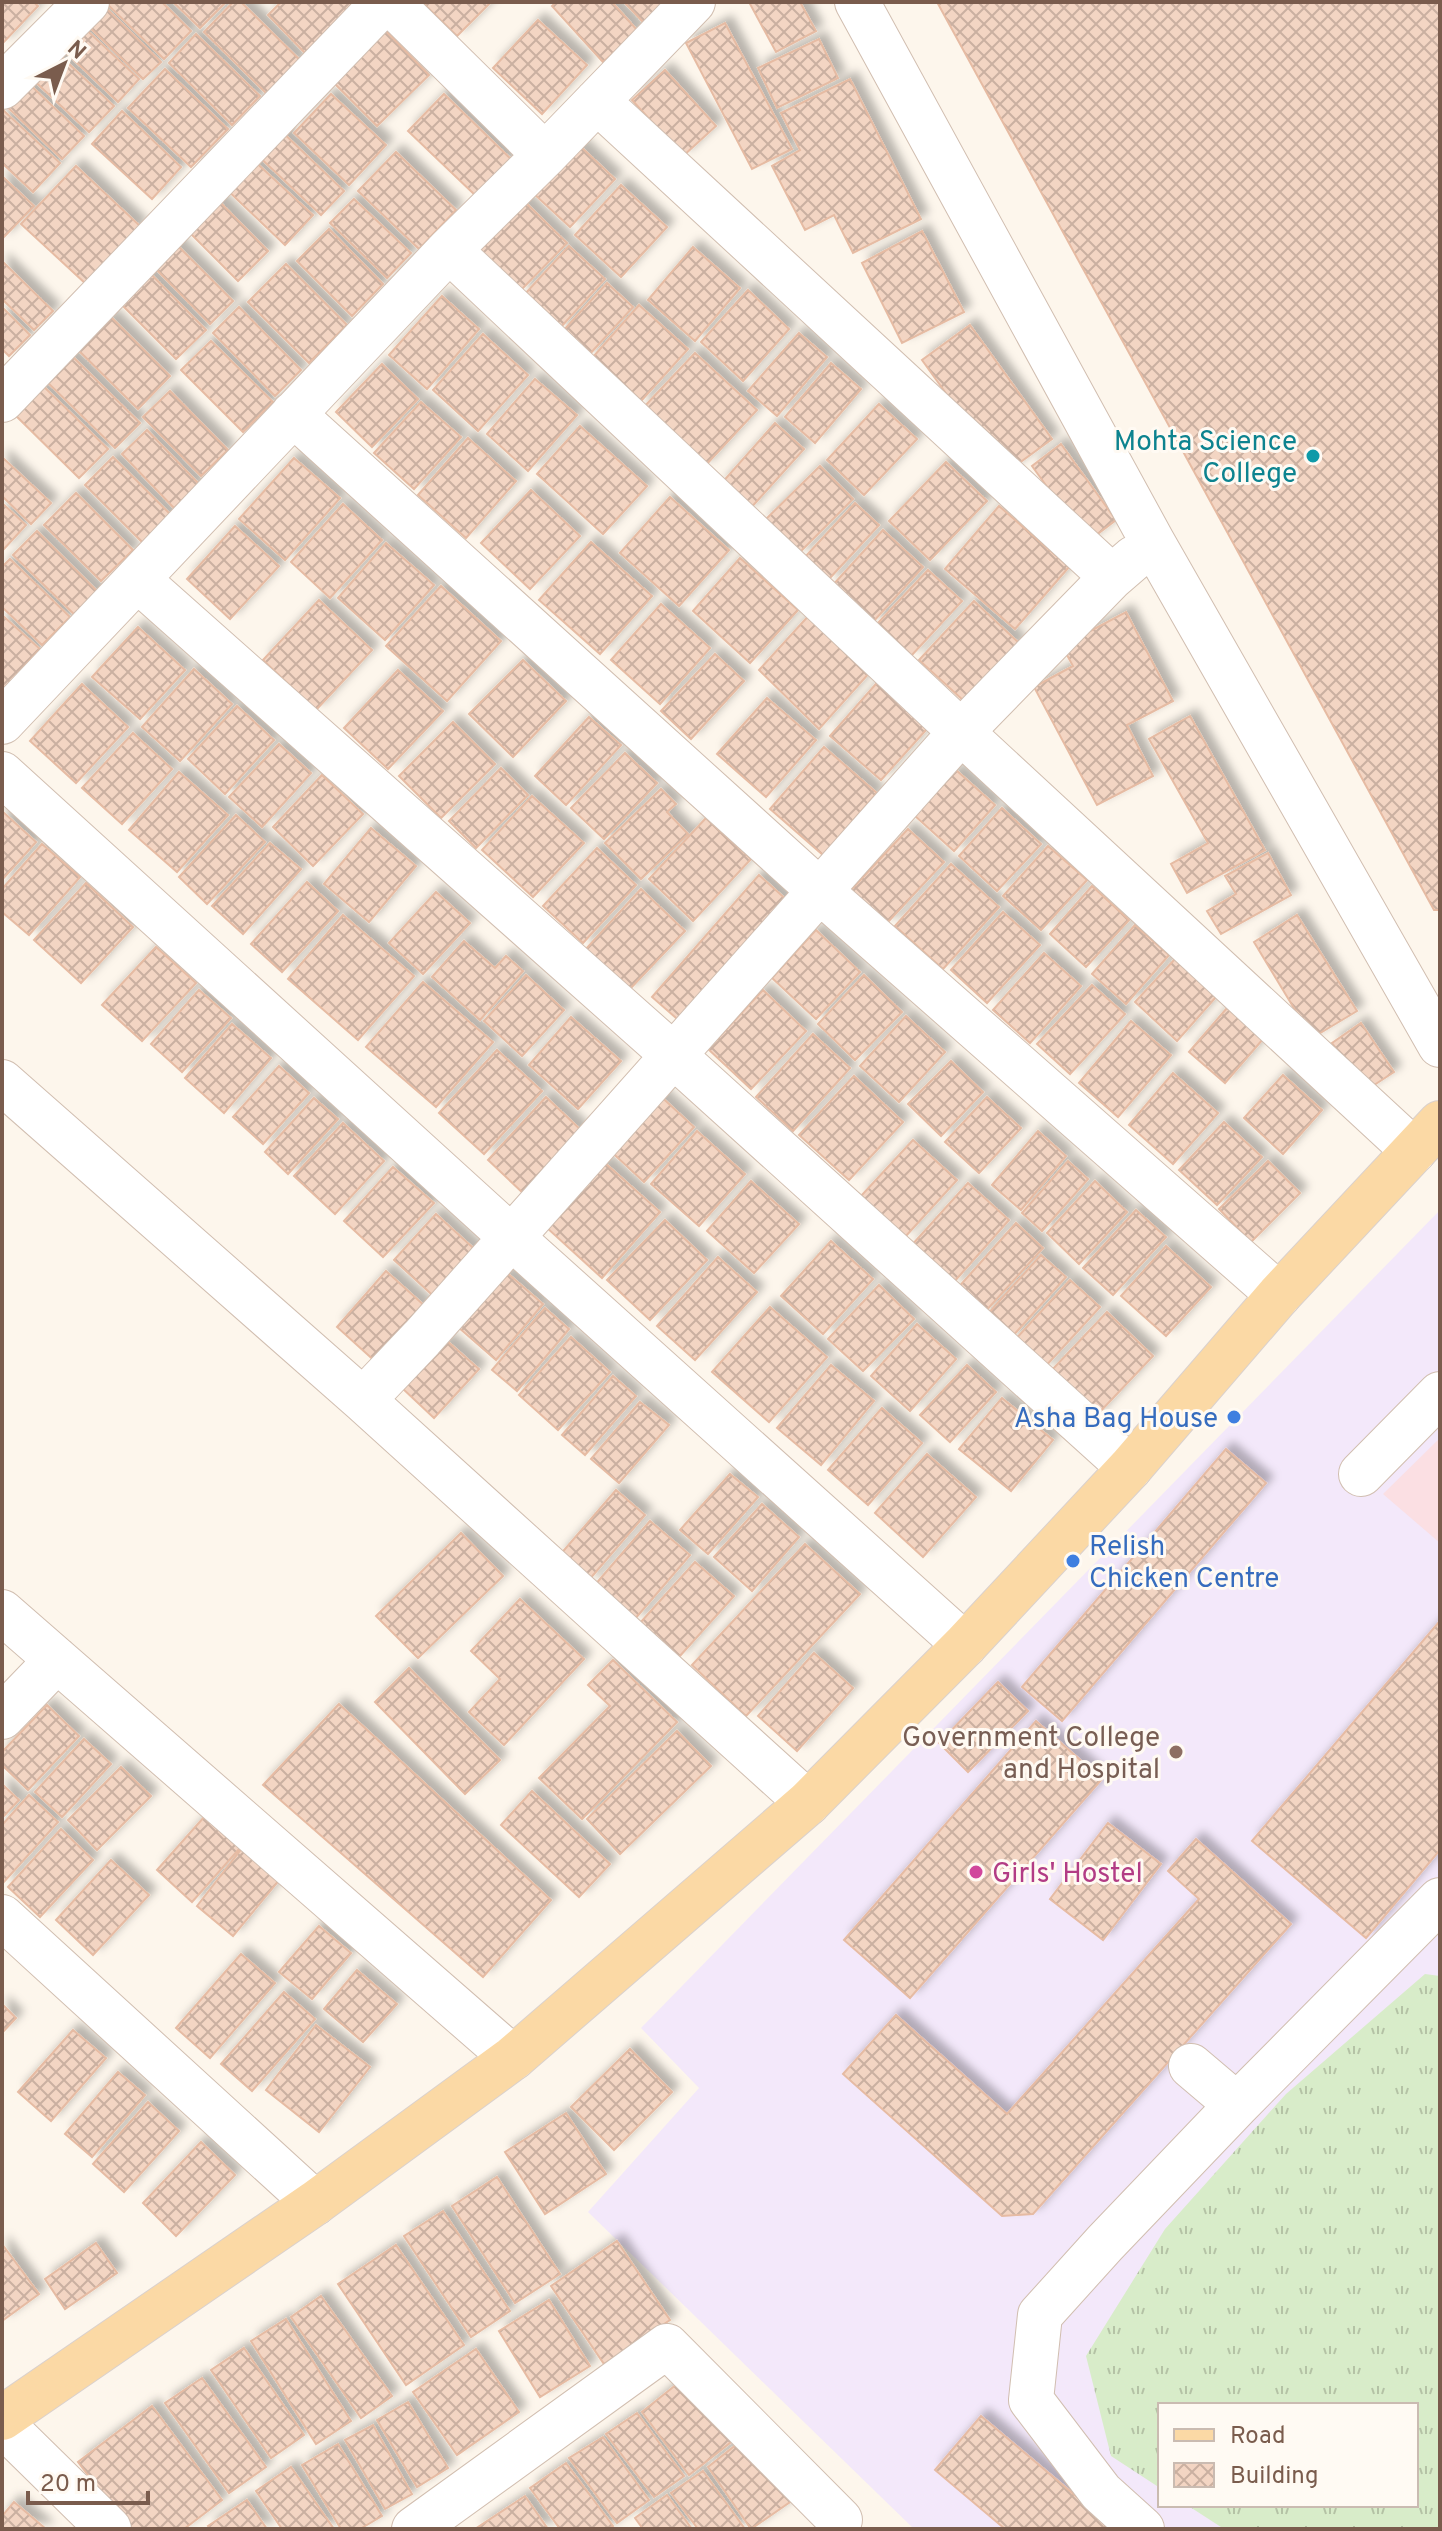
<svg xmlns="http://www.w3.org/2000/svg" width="1442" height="2531" font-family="Overpass,sans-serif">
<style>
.education{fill:#f3e8fa;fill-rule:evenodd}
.medical{fill:#fbdfe3}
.grass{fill:url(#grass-tufts)}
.building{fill:url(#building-cross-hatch);stroke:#e6bba3;stroke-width:2;filter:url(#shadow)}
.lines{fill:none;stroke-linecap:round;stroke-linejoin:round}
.minor-casing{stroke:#d1beb0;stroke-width:46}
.major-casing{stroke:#dad1cd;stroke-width:46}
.minor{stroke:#fff;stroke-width:44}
.major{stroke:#fbd9a5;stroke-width:44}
.culture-dot{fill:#0f9aa8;stroke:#fffaf3;stroke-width:3}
.shop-dot{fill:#3f7fe0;stroke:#fffaf3;stroke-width:3}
.education-dot{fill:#8d6e63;stroke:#fffaf3;stroke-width:3}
.hotel-dot{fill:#d1479c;stroke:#fffaf3;stroke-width:3}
.labels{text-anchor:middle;stroke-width:6;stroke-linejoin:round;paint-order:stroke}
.culture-label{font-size:28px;fill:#0d838f;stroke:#fffaf3;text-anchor:end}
.shop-label{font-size:28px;fill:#366cbe;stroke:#fffaf3;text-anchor:end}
.education-label{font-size:28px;fill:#785e54;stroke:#fffaf3;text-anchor:end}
.hotel-label{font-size:28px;fill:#b23c85;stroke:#fffaf3;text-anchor:start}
</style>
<defs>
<pattern id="grass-tufts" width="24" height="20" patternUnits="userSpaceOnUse" patternTransform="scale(2)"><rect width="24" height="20" fill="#d8ecc9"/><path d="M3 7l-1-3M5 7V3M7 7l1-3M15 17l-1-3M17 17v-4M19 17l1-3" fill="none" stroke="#b4c2a5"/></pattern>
<pattern id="building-cross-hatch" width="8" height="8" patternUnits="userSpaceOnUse" patternTransform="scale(2)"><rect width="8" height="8" fill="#f3d5c3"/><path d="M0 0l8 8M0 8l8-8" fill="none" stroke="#cab0a1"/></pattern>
<filter id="shadow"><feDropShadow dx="7" dy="-7" stdDeviation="4" flood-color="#0004"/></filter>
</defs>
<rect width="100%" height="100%" fill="#fdf6ec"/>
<path class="education" d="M1440 1210V2529H914L588 2212 699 2088 641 2028ZM1160 2405H1416V2505H1160Z"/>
<path class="medical" d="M1440 1438V1543L1383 1494Z"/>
<path class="grass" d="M1425 1974 1440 1976V2529H1224L1187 2505H1416V2405H1160V2488L1111 2456 1086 2356 1165 2229 1286 2094Z"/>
<path class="building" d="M2 2H34L38 6 2 44Z
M100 2 161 62 143 79 81 19Z
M105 2H162L191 31 164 59Z
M173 2H226L200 28Z
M233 2H241L300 60 267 94 204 32Z
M281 2H352L354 4 305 53 268 15Z
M422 2H491L457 36Z
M556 2H612L638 31 603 62 552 6Z
M624 2H666L644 23Z
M749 2H800L816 31 776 52Z
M937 2H1440V910H1434Z
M538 20 587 65 542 114 493 68Z
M77 21 139 79 118 102 56 43Z
M725 23 792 149 752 169 686 43Z
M384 29 429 75 377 126 332 81Z
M196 34 260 96 232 125 169 63Z
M819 39 838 78 777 108 758 68Z
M53 49 114 106 89 132 28 75Z
M165 69 228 129 191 167 128 108Z
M665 70 716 126 683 156 632 100Z
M23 78 84 136 62 159 2 102Z
M850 79 921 219 853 253 834 215 805 230 772 166 800 150 781 113Z
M331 94 386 145 349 185 294 133Z
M444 94 511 159 475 195 408 131Z
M2 109 60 163 33 192 2 163Z
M122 111 181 167 152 199 92 144Z
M277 127 344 191 321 215 254 152Z
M579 145 615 179 570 227 534 194Z
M396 152 456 210 419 249 358 191Z
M250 157 313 215 285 245 223 186Z
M76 166 140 226 86 284 21 224Z
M2 176 34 206 2 239Z
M621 185 667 227 621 277 575 235Z
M213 195 268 251 238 281 183 226Z
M354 199 411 253 387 278 330 223Z
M523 200 567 243 520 291 476 249Z
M329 229 383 284 352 316 297 261Z
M922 231 964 312 902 343 862 263Z
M171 239 233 301 210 324 148 261Z
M569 246 605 279 560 328 524 295Z
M693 247 740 288 695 341 648 300Z
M2 261 53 311 34 330 2 299Z
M286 264 347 325 309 363 248 302Z
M143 266 206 330 176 359 113 296Z
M607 283 633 307 588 356 562 332Z
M748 290 789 329 743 381 701 342Z
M442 296 479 329 427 389 389 355Z
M639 305 688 349 641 401 593 357Z
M2 307 30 335 9 356 2 349Z
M239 307 301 370 275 396 213 333Z
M110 316 170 376 138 409 77 349Z
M970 325 1052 439 1004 474 922 360Z
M799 333 827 357 777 416 748 391Z
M483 334 528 375 478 431 433 390Z
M211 341 273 402 243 432 181 370Z
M69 353 140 423 115 448 44 379Z
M695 353 757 410 704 467 642 409Z
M831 363 861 389 815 443 785 417Z
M382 364 418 399 372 447 336 412Z
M535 379 577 415 528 471 487 434Z
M40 383 108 449 79 478 12 412Z
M170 391 228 450 201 476 143 417Z
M421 402 461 437 414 489 374 453Z
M879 404 917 439 864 495 827 460Z
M775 423 804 449 748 511 720 485Z
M580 426 647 486 603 534 537 474Z
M147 430 199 484 174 508 122 454Z
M468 438 516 481 466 538 418 495Z
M1061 444 1116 520 1087 542 1032 466Z
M2 457 51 503 31 524 2 496Z
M113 457 172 516 144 544 85 485Z
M294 458 340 498 285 560 239 519Z
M946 462 987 501 930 560 889 521Z
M820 466 853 499 797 555 763 522Z
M531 490 580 536 530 589 481 543Z
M76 493 133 550 101 581 44 525Z
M670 497 729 550 679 606 620 553Z
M2 503 26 525 3 550 2 549Z
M855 503 879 525 829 579 805 557Z
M343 504 382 540 330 598 291 562Z
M999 506 1069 567 1015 629 945 569Z
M235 526 279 566 230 619 187 579Z
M883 530 923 567 872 623 832 586Z
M37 531 100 594 77 617 13 555Z
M591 542 652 596 600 654 539 600Z
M386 543 434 585 385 640 338 598Z
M740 558 798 610 750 663 693 611Z
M10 559 70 617 42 645 2 607V567Z
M928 570 962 601 911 656 877 624Z
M441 586 501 641 447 701 386 646Z
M319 600 372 650 316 710 263 660Z
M974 601 1019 643 965 702 919 660Z
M661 604 710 648 660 704 611 660Z
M812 612 871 671 819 729 759 670Z
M1126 612 1173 701 1127 725 1153 776 1097 805 1034 687 1073 666 1062 646Z
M2 615 40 649 2 691Z
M138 627 185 670 140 719 92 677Z
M715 654 744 681 691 739 661 711Z
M523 660 566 701 513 757 469 714Z
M194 669 232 704 180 761 142 727Z
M398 670 443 711 388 769 344 728Z
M883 676 934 721 881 780 830 736Z
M82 684 128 727 76 783 30 741Z
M767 698 816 740 766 797 717 754Z
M237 706 274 740 225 794 188 759Z
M1190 716 1265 850 1187 893 1171 864 1208 843 1149 739Z
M589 717 621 745 566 805 535 776Z
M453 722 495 764 441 818 399 776Z
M133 733 172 769 122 824 82 788Z
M279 744 311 773 262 827 229 797Z
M824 747 877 793 823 855 770 809Z
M625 753 657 783 604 839 571 808Z
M501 768 528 795 476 848 449 821Z
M956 770 995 805 954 851 915 816Z
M179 772 228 815 177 872 129 830Z
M322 775 363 814 313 866 273 827Z
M661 789 676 804 667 812 688 834 641 879 605 843Z
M532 796 584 843 533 897 482 850Z
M1002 808 1041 844 997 891 959 856Z
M2 811 36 842 2 880Z
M236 815 265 842 207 904 179 877Z
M706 818 751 859 693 921 649 879Z
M371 828 416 866 369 922 324 884Z
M908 829 944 862 886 924 850 891Z
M270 843 301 869 243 934 212 906Z
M42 844 80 877 29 935 2 912V889Z
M1048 846 1087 880 1041 930 1003 896Z
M597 848 636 885 583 943 543 906Z
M1268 853 1291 895 1221 934 1207 911 1236 894 1225 876Z
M951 864 999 907 943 969 895 926Z
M759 875 789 902 683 1024 652 997Z
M307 882 338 911 282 972 251 944Z
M86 883 133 927 81 983 34 940Z
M1092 886 1129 920 1086 967 1050 934Z
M641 889 685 931 628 991 585 950Z
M436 892 470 923 423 974 389 943Z
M1003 912 1040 945 987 1003 951 970Z
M343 915 414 976 358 1040 288 979Z
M1297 915 1357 1011 1312 1038 1254 942Z
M1135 925 1169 955 1126 1004 1092 974Z
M816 930 860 972 816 1019 772 978Z
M464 941 495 968 506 956 523 971 480 1020 432 977Z
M156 947 196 983 142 1041 102 1005Z
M1044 953 1081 986 1030 1043 993 1010Z
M1175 959 1216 997 1177 1041 1135 1002Z
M526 975 564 1010 522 1056 484 1021Z
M864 975 902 1012 855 1060 818 1024Z
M423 982 493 1042 436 1107 366 1047Z
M1092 985 1125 1014 1070 1074 1037 1044Z
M199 990 231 1018 182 1072 151 1044Z
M763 990 806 1031 751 1089 708 1049Z
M1227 1008 1263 1039 1225 1083 1189 1052Z
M906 1016 945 1052 899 1102 860 1066Z
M571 1017 621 1061 578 1109 529 1065Z
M1131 1021 1171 1055 1118 1117 1079 1083Z
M1361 1023 1394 1072 1365 1091 1332 1043Z
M232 1024 271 1058 224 1113 185 1078Z
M813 1034 850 1068 793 1131 756 1097Z
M497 1050 542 1091 484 1154 439 1113Z
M951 1061 983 1092 941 1136 908 1104Z
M279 1066 309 1093 263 1144 233 1117Z
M1173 1073 1218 1113 1173 1164 1129 1125Z
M1283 1075 1322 1110 1283 1154 1244 1118Z
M854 1076 903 1122 849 1180 799 1135Z
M655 1091 694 1127 644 1182 605 1146Z
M546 1097 582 1131 524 1194 488 1160Z
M987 1097 1021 1128 979 1173 945 1142Z
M314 1098 338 1119 288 1174 265 1152Z
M1224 1122 1262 1157 1217 1205 1179 1170Z
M343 1123 384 1161 335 1214 294 1176Z
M697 1131 745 1174 699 1226 651 1184Z
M1038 1131 1066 1156 1021 1210 992 1185Z
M913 1140 957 1180 905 1237 861 1196Z
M1068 1161 1088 1179 1042 1231 1022 1213Z
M1268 1161 1300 1193 1251 1242 1219 1209Z
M604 1162 660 1212 602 1278 546 1227Z
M393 1167 434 1203 383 1257 344 1221Z
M751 1181 799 1224 754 1273 707 1231Z
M1095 1181 1127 1212 1079 1264 1047 1233Z
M968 1183 1009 1220 953 1283 911 1246Z
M1136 1210 1166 1237 1113 1295 1083 1268Z
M436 1214 482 1256 440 1302 394 1260Z
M665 1220 707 1260 650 1320 607 1280Z
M1016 1223 1043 1248 983 1314 956 1290Z
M831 1241 873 1279 823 1334 781 1296Z
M1166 1246 1211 1287 1166 1336 1121 1296Z
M1041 1255 1066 1277 1011 1338 986 1316Z
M718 1257 757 1292 695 1360 657 1326Z
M386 1271 426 1307 377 1363 337 1327Z
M506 1272 543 1304 496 1360 459 1328Z
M1070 1280 1100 1307 1043 1369 1013 1342Z
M879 1285 914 1319 863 1371 828 1339Z
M770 1307 827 1357 769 1422 712 1372Z
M545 1308 569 1329 517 1391 492 1370Z
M1107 1312 1153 1356 1096 1416 1050 1372Z
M917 1324 956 1359 910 1411 871 1376Z
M571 1337 610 1372 558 1430 519 1395Z
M446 1340 479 1369 434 1418 402 1388Z
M831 1365 874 1401 821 1465 777 1428Z
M967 1365 996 1392 950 1442 920 1415Z
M613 1376 636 1396 585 1455 562 1435Z
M1002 1398 1053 1440 1011 1491 959 1449Z
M640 1402 669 1425 619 1483 591 1459Z
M882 1408 922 1443 868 1505 828 1470Z
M1226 1449 1266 1483 1062 1721 1022 1687Z
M927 1454 976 1497 923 1557 875 1513Z
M730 1474 758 1497 708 1554 680 1530Z
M616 1490 645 1515 588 1581 559 1556Z
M762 1504 799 1537 752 1591 714 1557Z
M650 1521 690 1555 634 1620 594 1586Z
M461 1533 503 1576 418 1658 376 1616Z
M805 1544 860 1594 746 1716 692 1665Z
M695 1562 734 1596 679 1657 640 1623Z
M520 1599 584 1659 504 1745 469 1712 500 1679 471 1651Z
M1439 1622 1440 1850 1366 1938 1252 1841Z
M814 1653 853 1688 797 1751 758 1716Z
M613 1660 677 1722 582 1819 539 1778 610 1706 588 1685Z
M409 1668 500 1760 465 1794 375 1702Z
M998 1682 1028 1711 968 1772 939 1743Z
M339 1704 551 1900 483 1977 263 1785Z
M47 1705 79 1736 28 1790 2 1765V1752Z
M1036 1721 1102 1779 910 1998 844 1940Z
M677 1731 711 1766 620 1854 587 1819Z
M84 1739 111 1764 62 1817 35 1792Z
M121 1767 151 1796 97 1850 68 1820Z
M2 1784 19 1800 2 1818Z
M532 1791 610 1864 579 1897 501 1825Z
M29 1795 58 1822 3 1883 2 1825Z
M205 1816 240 1848 192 1902 157 1870Z
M1108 1823 1161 1864 1103 1940 1050 1899Z
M61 1829 93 1860 40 1917 8 1887Z
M1196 1839 1291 1924 1033 2214 1002 2216 843 2074 896 2015 1007 2114 1199 1899 1168 1871Z
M243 1847 281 1878 233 1936 197 1906Z
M111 1860 149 1895 93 1955 56 1920Z
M319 1926 351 1953 312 1999 279 1972Z
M241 1954 275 1983 210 2058 176 2028Z
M357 1970 397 2004 363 2042 324 2009Z
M284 1992 315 2019 252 2091 221 2064Z
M2 2004 16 2018 2 2033Z
M316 2025 370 2067 319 2132 266 2090Z
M73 2030 106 2058 51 2121 18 2092Z
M630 2049 672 2092 614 2150 571 2107Z
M118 2072 145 2095 92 2157 65 2134Z
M148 2102 179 2131 124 2192 93 2164Z
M566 2113 606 2174 545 2214 505 2152Z
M201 2142 235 2175 176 2236 143 2203Z
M497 2177 560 2274 515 2303 452 2206Z
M443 2211 510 2311 471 2337 404 2236Z
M617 2241 670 2320 604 2364 551 2286Z
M96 2243 117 2273 65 2309 45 2279Z
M2 2244 39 2294 2 2321Z
M396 2245 464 2345 406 2385 338 2284Z
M321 2296 392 2396 361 2418 291 2317Z
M549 2300 590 2366 540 2397 499 2331Z
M286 2319 351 2421 316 2444 251 2341Z
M244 2348 304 2435 271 2458 211 2370Z
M476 2349 519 2412 457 2455 413 2392Z
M687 2376 740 2435 689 2475 642 2412Z
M202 2378 266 2467 229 2493 165 2403Z
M408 2402 448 2468 417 2487 377 2420Z
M152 2406 222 2500 184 2529H129L78 2462Z
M637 2413 684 2476 654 2497 606 2434Z
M981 2416 1115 2529H1005L935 2470Z
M373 2425 412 2494 385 2509 345 2440Z
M603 2437 649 2500 617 2523 569 2458Z
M746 2437 793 2500 751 2529 708 2467Z
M338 2444 382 2516 360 2529H341L302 2465Z
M566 2463 613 2526 609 2529H560L530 2488Z
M291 2467 334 2529H282L256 2491Z
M703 2471 745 2529H698L671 2493Z
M667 2495 692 2529H643L635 2518Z
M525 2496 548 2529H475Z
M247 2500 267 2529H210L208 2526Z
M14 2502 46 2529H2V2516Z"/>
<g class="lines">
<g class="minor-casing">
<path id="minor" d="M390 2 545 155
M857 2 1152 541 1440 1045
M2 87 87 2
M597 101 1112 577 1134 558
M449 250 961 732 1414 1151
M2 400 384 2
M293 414 821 892 1279 1295
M138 580 672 1054 1130 1468
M2 722 449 250 545 155 693 2
M2 774 510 1236 965 1645
M2 1082 363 1400 808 1803
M363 1400 422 1338 961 732 1112 577
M1361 1474 1440 1394
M2 1612 513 2058
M2 1717 57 1660
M2 1917 315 2203
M1191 2066 1237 2105
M2 2424 109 2529
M414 2529 667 2346 840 2520
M1142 2529 1101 2492 1031 2400 1040 2315 1105 2243 1237 2105 1440 1900"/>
</g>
<g class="major-casing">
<path id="major" d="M2 2418 315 2203 513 2058 808 1803 965 1645 1130 1468 1279 1295 1440 1123"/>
</g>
<use href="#minor" class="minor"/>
<use href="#major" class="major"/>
</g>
<circle class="culture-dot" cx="1313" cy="456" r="8"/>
<g class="shop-dot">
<circle cx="1234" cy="1417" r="8"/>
<circle cx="1073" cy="1561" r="8"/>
</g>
<circle class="education-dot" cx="1176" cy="1752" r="8"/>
<circle class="hotel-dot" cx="976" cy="1872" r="8"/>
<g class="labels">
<g class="culture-label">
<text x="1297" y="450">Mohta Science<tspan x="1297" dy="32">College</tspan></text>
</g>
<g class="shop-label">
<text x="1218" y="1427">Asha Bag House</text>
<text x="1089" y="1555" text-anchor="start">Relish<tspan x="1089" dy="32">Chicken Centre</tspan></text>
</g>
<g class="education-label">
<text x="1160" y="1746">Government College<tspan x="1160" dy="32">and Hospital</tspan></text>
</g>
<g class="hotel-label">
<text x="992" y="1882">Girls' Hostel</text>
</g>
</g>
<rect width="1442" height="2531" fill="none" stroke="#7a5c4d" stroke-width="8"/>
<rect x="1158" y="2403" width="260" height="104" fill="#fffaf3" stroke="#cabbb1" stroke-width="2"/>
<rect x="1174" y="2429" width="40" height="12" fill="#fbd9a5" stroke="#cabbb1" stroke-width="2"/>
<text x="1230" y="2443" font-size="24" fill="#7a5c4d">Road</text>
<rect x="1174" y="2463" width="40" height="24" fill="url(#building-cross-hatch)" stroke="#cabbb1" stroke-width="2"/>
<text x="1230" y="2483" font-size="24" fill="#7a5c4d">Building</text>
<g transform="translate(64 64) rotate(42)" stroke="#fffaf3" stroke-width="6" paint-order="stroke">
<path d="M0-6L14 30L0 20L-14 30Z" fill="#7a5c4d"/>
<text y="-12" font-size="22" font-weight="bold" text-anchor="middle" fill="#7a5c4d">N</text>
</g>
<path d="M28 2491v12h120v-12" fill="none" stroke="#7a5c4d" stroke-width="4"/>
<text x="40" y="2491" font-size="24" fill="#7a5c4d" stroke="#fffaf3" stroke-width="6" paint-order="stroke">20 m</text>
</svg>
